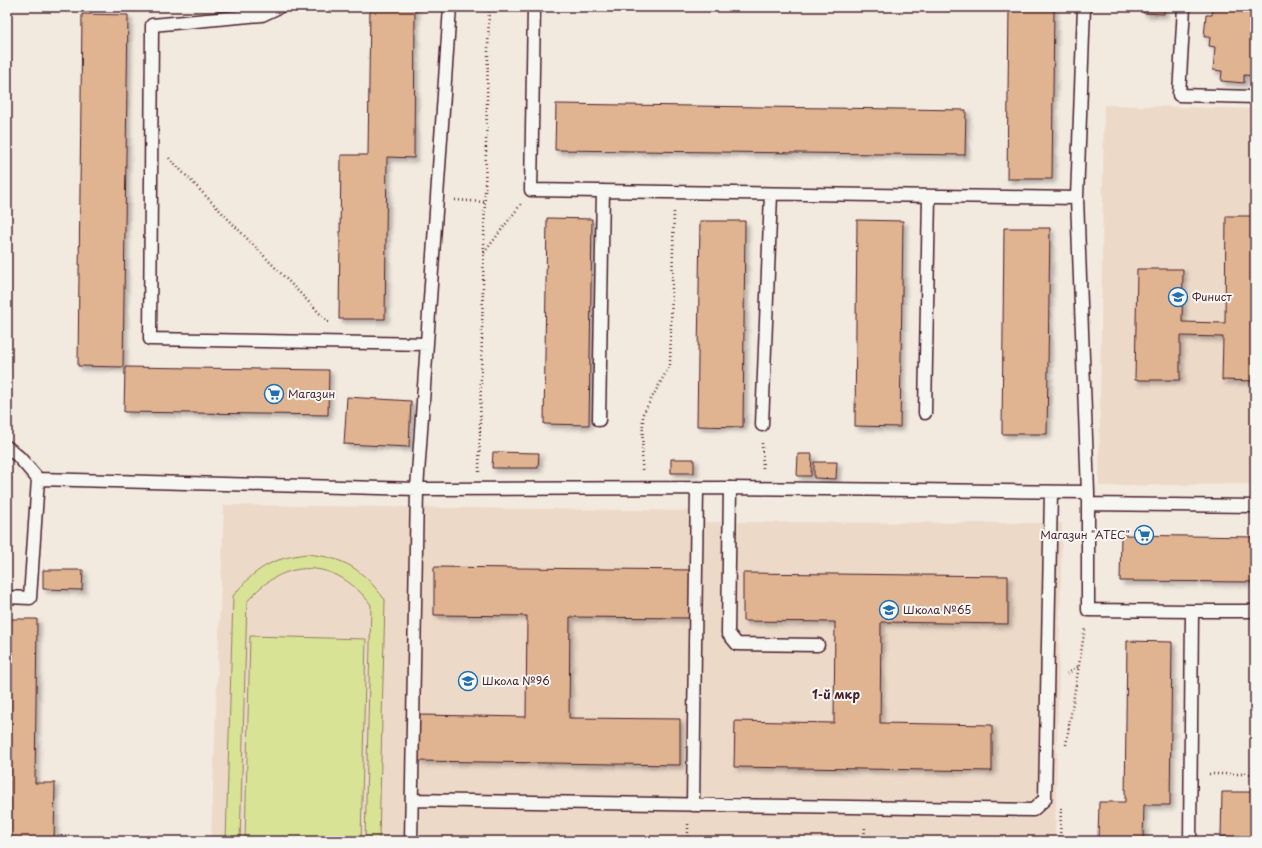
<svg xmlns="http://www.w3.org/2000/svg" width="1262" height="848" font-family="'Playpen Sans',sans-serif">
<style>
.built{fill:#edd9c8}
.pitch{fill:#d8e396;stroke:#918160}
.building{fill:#e0b491;stroke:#4a1f2b;filter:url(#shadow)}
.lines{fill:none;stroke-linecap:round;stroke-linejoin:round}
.lane-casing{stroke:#4a1f2b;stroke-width:15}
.path{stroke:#4a1f2b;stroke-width:2.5;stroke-dasharray:1 3;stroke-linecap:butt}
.lane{stroke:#f6f6f2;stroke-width:12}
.labels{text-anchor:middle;stroke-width:4;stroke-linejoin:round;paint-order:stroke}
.poi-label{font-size:11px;fill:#4a1f2b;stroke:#f6f6f2;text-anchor:start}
.neighbourhood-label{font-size:12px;font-weight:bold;fill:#4a1f2b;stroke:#f6f6f2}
</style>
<defs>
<filter id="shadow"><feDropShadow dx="3.5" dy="3.5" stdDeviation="2" flood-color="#0004"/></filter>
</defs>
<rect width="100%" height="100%" fill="#f2e9df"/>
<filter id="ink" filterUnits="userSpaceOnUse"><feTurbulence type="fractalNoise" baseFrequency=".025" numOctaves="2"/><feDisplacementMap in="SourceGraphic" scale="8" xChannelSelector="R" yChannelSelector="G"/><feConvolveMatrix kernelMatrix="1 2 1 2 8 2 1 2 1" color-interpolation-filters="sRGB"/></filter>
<g filter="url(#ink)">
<path class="built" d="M1104 105 1255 109V484L1099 486Z
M224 505 704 511 705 522 1062 523 1055 841H211Z"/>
<path class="pitch" d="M307 554C346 558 362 569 385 600L379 841H365L371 605C337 558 283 556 247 602L240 841H226L233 596C255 569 271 558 307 554Z
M250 636 366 639 361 841H245Z"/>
<path class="building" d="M370 7H415L414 158 387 157 385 319H339L341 155H368Z
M1009 7H1054L1052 179H1007Z
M1143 7H1164V14L1143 13Z
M1213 7H1255V76L1244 75V83L1221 81 1222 71 1213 70 1215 47 1209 46 1210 37H1204L1206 15H1212Z
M82 14 128 15 123 367 78 366Z
M556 104 966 110 965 155 555 150Z
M1226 216H1255V381L1222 380 1223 337 1180 336V380H1135L1137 269H1183L1182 322 1225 323Z
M547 218 592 219 589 425 544 424Z
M857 220 903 221 900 427 855 426Z
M700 221H745L743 427 697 426Z
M1004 228H1050L1047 434H1002Z
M125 367 329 370 328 415 124 412Z
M347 397 411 401 409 447 344 444Z
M493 452 539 453 538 468H492Z
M798 454H812L811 476H797Z
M671 459H694V473H671Z
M814 462H837L836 479 814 478Z
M1121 535 1255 537V582L1120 581Z
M434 567 694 570 693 618 570 617 569 718 680 719V765L418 761 419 715 526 717 527 616 434 615Z
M43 570H83L82 590 43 589Z
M743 573 1008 576V624L881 622 880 723 992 725V771L734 767 735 721 834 723 835 622 743 621Z
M7 619H37L35 783H55L54 841H9V782H7Z
M1127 641 1172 642 1170 805H1144L1143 841H1098L1099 802H1125Z
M1222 792H1255V837H1221Z"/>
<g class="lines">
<g class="lane-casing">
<path id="lane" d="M279 7 262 15 152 25 150 339 427 344
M534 7 531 190 1077 198
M1184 7 1179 95 1255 97
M925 413 929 196
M599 420 603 191
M762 425 771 194
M7 447 19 457 38 479 30 598 7 597
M38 479 417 489 730 488 1088 492 1077 198 1084 7
M730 488 728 633 737 644 818 645
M1088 492V610L1192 611 1190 841
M1088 504 1255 506
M1192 611H1255
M412 800 1033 810 1045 799 1051 492
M693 805 697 488
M411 841 417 489 450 7"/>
</g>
<path class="path" d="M169 158 330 324
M455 200 484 202
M484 253 521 204
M762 443 763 470
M642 470 643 414 670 365 674 210
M479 472 489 7
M7 479H14
M1067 674 1079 666
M1066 745 1085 628
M1209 774H1255
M688 841V823
M864 841 865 826
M1060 841 1061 808"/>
<use href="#lane" class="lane"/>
</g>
</g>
<defs>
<g id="school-ring" transform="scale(1)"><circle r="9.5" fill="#f6f6f2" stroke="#1f6fb2" stroke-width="1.5"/><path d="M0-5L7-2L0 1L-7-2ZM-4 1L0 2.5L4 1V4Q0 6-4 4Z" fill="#1f6fb2"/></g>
<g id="supermarket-ring" transform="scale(1)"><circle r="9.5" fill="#f6f6f2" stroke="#1f6fb2" stroke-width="1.5"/><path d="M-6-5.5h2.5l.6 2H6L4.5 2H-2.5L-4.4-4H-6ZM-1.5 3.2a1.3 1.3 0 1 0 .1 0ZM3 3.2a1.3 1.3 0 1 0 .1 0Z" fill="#1f6fb2"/></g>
</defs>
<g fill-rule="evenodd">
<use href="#school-ring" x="1178" y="297"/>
<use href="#supermarket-ring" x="274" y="394"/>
<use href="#supermarket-ring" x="1144" y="535"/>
<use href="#school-ring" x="889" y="610"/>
<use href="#school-ring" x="468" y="681"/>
</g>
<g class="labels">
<g class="poi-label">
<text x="1192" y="301">Финист</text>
<text x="288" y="398">Магазин</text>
<text x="1130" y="539" text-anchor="end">Магазин "АТЕС"</text>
<text x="903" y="614">Школа №65</text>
<text x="482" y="685">Школа №96</text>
</g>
<g class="neighbourhood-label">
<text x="836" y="699">1-й мкр</text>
</g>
</g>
<rect width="1262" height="848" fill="none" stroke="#f6f6f2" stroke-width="24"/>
<rect x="12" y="12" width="1238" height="824" fill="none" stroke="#4a1f2b" stroke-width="1.5" filter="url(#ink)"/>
</svg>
